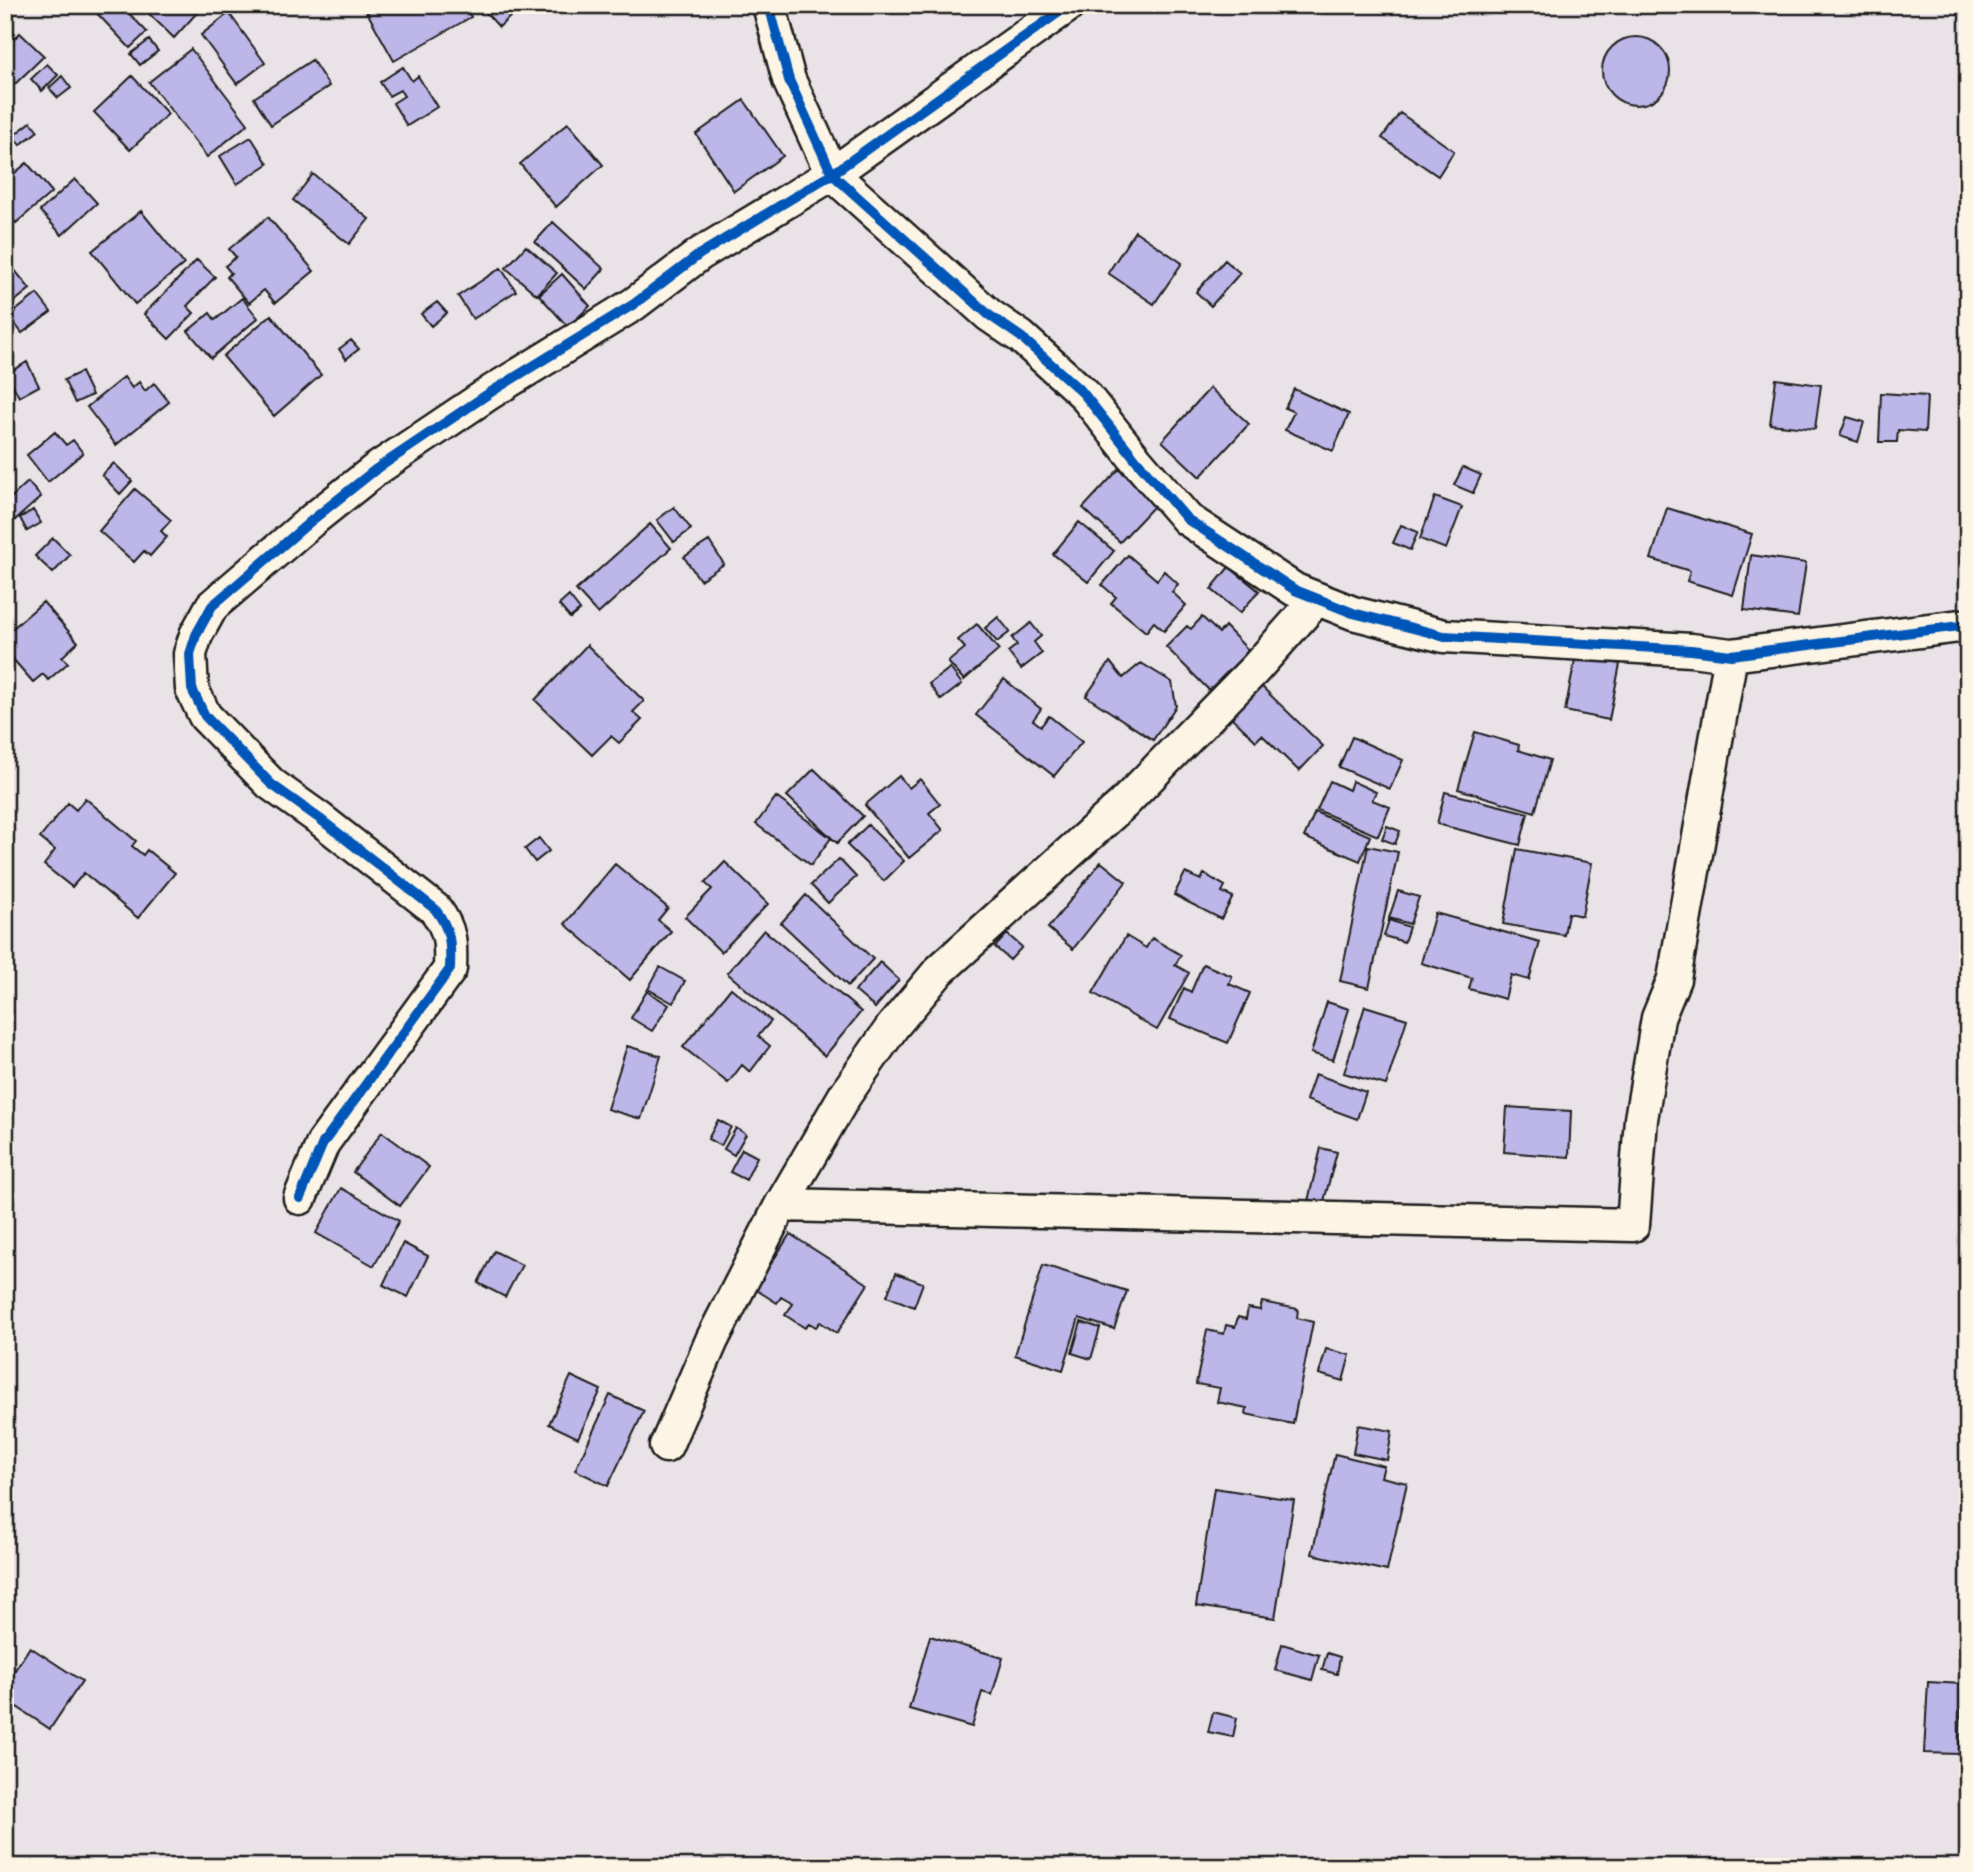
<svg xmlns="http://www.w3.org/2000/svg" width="1973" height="1872" font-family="Pangolin,sans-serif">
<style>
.building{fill:#bdb6e8;stroke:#1c1c1c;stroke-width:2}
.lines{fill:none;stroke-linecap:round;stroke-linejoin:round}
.street-casing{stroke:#1c1c1c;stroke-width:37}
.street{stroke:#fcf5e5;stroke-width:32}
.cycleway-casing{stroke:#fcf5e5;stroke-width:15}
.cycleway{stroke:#0057b8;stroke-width:10}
</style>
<rect width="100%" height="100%" fill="#e9e2e6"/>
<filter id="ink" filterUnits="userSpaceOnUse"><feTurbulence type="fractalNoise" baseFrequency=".0143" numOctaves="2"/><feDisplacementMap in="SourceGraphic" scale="14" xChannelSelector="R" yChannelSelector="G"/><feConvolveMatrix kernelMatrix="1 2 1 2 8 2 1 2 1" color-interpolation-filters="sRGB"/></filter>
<g filter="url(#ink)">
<path class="building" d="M89 5H121L147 32 130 48Z
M140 5H204L174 38Z
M363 5H464L471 17 394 61Z
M479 5H523L499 27Z
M229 13 265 63 237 84 201 35Z
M20 33 44 56 15 84 5 74V48Z
M1602 71a34 34 0 1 1 68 0a34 34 0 1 1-68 0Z
M149 40 158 51 140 65 131 54Z
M191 49 248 124 207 157 149 82Z
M312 60 329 86 271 125 254 98Z
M47 64 58 75 42 91 31 79Z
M403 67 412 81 418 76 437 107 407 126 393 103 404 96 400 90 389 96 380 82Z
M62 76 71 88 58 98 49 88Z
M132 76 168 114 130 150 94 112Z
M744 100 783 156 734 191 696 134Z
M1400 113 1454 151 1438 176 1382 138Z
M31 122 38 131 20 145 13 136Z
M568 123 603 165 556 207 520 164Z
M251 137 268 164 237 184 220 156Z
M27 163 52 192 16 223 5 211V181Z
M313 174 369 219 349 244 293 200Z
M75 179 97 203 62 235 40 211Z
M141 211 184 264 135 304 92 251Z
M268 217 314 271 275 303 264 290 249 303 227 277 231 273 225 266 236 257 229 249Z
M553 222 604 269 586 289 535 242Z
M1135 231 1182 263 1154 304 1108 273Z
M526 246 557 273 537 295 506 268Z
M5 258 30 289 5 309Z
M197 260 215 277 187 306 194 313 169 339 144 314Z
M1225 260 1240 273 1211 306 1196 292Z
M501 268 516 291 473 319 458 296Z
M562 274 590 306 568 327 539 295Z
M37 294 51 312 22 333 9 316Z
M242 298 258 318 211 358 188 331 210 313 215 320Z
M437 302 447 313 431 326 421 314Z
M271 315 321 375 274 416 223 356Z
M351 340 359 349 346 359 339 349Z
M27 362 39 386 19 397 7 374Z
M81 372 92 395 75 403 64 380Z
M124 377 132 388 139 382 145 391 154 383 169 402 116 445 87 407Z
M1776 379 1821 385 1815 429 1770 424Z
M1210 388 1249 424 1200 477 1162 441Z
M1294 389 1349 414 1333 451 1285 430 1294 412 1285 408Z
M1881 393 1927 396 1925 432 1898 430 1897 442H1879Z
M1847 417 1864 422 1858 442 1840 436Z
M55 432 66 445 73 440 83 453 48 482 27 455Z
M114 463 132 481 120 494 102 475Z
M1463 467 1481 475 1473 493 1454 485Z
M1119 469 1156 504 1120 542 1083 508Z
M28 482 41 497 15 520 5 509V503Z
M135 489 171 520 161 531 167 537 150 556 144 551 134 562 99 531Z
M1435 497 1462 507 1446 549 1420 539Z
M674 507 691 529 674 542 657 520Z
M1667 508 1752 534 1733 595 1687 581 1690 571 1651 559Z
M33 510 41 523 27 531 20 518Z
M1079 522 1114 551 1088 582 1053 554Z
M650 524 671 548 598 614 576 590Z
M1401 525 1418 532 1410 550 1393 543Z
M53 538 70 555 53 573 35 556Z
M709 541 724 564 700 580 684 557Z
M1128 555 1157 580 1164 571 1178 584 1172 592 1186 605 1164 631 1154 622 1146 632 1111 603 1116 597 1102 585Z
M1751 555 1806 563 1798 617 1744 610Z
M1229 567 1259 591 1240 613 1211 589Z
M569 596 580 610 570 618 559 605Z
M43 602 78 642 62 657 68 663 48 680 43 674 33 682 5 650V635Z
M998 617 1010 632 997 642 985 628Z
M1202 617 1219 633 1225 626 1249 651 1209 690 1166 647 1187 626 1191 629Z
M1031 623 1041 636 1034 642 1042 653 1021 669 1008 652 1017 645 1012 638Z
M977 624 999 650 964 680 948 662 965 648 958 640Z
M587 645 644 701 633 712 642 720 619 743 611 736 592 755 535 700Z
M1576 655 1620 664 1609 720 1565 711Z
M1110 662 1123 678 1141 663 1172 682 1176 706 1153 740 1086 696Z
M950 668 962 684 941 700 929 684Z
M1004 679 1041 709 1033 720 1041 726 1049 716 1082 742 1054 776 976 715Z
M1257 682 1323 746 1299 771 1262 735 1256 741 1227 713Z
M1475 732 1519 745 1518 750 1550 760 1535 812 1458 789Z
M1352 737 1403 760 1390 789 1339 767Z
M814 769 863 816 837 843 787 796Z
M899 776 909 788 920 779 940 804 929 813 943 830 909 858 865 805Z
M1330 781 1349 790 1352 781 1376 792 1372 800 1390 807 1378 836 1317 810Z
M1445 792 1528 813 1520 845 1437 824Z
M776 797 831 838 811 865 756 824Z
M85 798 136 841 132 846 143 855 147 850 175 873 138 918 84 873 72 887 44 865 55 850 40 838 68 803 76 810Z
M1315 812 1370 836 1360 861 1304 837Z
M868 825 904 861 884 881 847 845Z
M1387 826 1400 831 1395 844 1382 839Z
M539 838 549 851 535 862 525 849Z
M1368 846 1398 852 1369 988 1340 981Z
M1517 849 1592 863 1582 916 1568 913 1564 935 1503 924Z
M839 859 856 877 828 903 811 885Z
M725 862 768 904 721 952 685 917 712 889 705 883Z
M1101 862 1126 882 1073 949 1048 928Z
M615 864 668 908 658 920 671 931 630 980 565 924Z
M1185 873 1201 880 1204 874 1225 886 1222 892 1233 897 1221 919 1174 895Z
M1398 891 1419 897 1410 924 1389 918Z
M806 895 873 959 848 986 781 923Z
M1435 913 1540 942 1529 980 1511 975 1505 999 1469 989 1472 978 1421 963Z
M1389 920 1409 927 1404 942 1384 936Z
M764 930 861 1012 825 1056 727 973Z
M1007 934 1022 947 1010 960 995 947Z
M1126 936 1146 948 1152 938 1181 955 1175 965 1189 973 1157 1030 1093 993Z
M880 962 899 980 875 1008 855 991Z
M1203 964 1232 976 1229 984 1250 993 1228 1043 1170 1019 1184 988 1191 992Z
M660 967 685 981 673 1003 648 989Z
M731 988 771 1021 758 1036 770 1046 750 1072 742 1065 728 1083 683 1047Z
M647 991 669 1005 652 1031 631 1018Z
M1327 1002 1349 1009 1333 1060 1311 1053Z
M1365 1006 1407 1019 1386 1085 1344 1073Z
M627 1046 661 1056 641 1119 607 1109Z
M1315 1074 1366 1092 1357 1119 1306 1100Z
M1507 1107 1571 1111 1569 1157 1504 1152Z
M718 1120 731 1127 721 1146 708 1139Z
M736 1128 746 1134 734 1155 724 1149Z
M382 1132 429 1167 400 1206 353 1172Z
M1321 1148 1337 1152 1323 1205 1308 1201Z
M742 1149 757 1157 746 1180 730 1172Z
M341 1188 399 1221 374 1266 316 1233Z
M790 1234 868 1284 837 1333 820 1322 816 1327 809 1323 805 1328 785 1315 793 1304 781 1297 777 1303 755 1289Z
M403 1243 428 1256 408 1297 383 1285Z
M494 1251 522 1265 505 1297 478 1283Z
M1043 1265 1127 1291 1114 1329 1079 1318 1063 1370 1015 1355Z
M896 1273 923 1283 914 1307 887 1296Z
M1262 1302 1298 1309 1297 1318 1313 1322 1293 1424 1246 1414 1247 1408 1217 1402 1220 1388 1196 1384 1207 1330 1224 1334 1226 1325 1235 1327 1238 1317 1246 1319 1248 1308 1260 1310Z
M1081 1322 1100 1328 1091 1359 1072 1353Z
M1326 1349 1350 1355 1343 1381 1319 1374Z
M571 1376 601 1390 578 1438 549 1424Z
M610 1395 644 1411 608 1486 575 1470Z
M1358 1425 1392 1431 1387 1460 1353 1453Z
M1335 1454 1384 1466 1381 1477 1407 1483 1387 1571 1312 1554Z
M1214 1488 1294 1500 1275 1618 1196 1606Z
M930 1636 1003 1658 992 1695 982 1692 972 1727 909 1709Z
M1282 1644 1319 1655 1312 1680 1275 1670Z
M30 1647 82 1681 50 1729 5 1699V1685Z
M1327 1653 1340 1657 1337 1674 1322 1670Z
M1928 1682 1962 1684 1959 1754 1924 1753Z
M1213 1712 1237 1718 1233 1737 1208 1732Z"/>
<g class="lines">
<g class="street-casing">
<path id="street" d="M769 5 789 80 832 174 989 315 1021 337 1083 393 1137 461 1187 519 1295 590 1353 613 1444 636 1691 650 1731 655 1968 625
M300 1198 323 1143 450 969C451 943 451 930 435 909L320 819 271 784 205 716 192 689 190 654 196 635 212 606 311 521 375 470 491 392 634 304 700 254 832 174 1069 5
M781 1205 1633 1225 1641 1119 1658 1018 1674 979 1731 655
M666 1446 712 1340 781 1205 845 1095 893 1026 939 971 1123 804 1255 669 1316 600"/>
</g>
<use href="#street" class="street"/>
<g class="cycleway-casing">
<path id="cycleway" d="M769 5 789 80 832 174 989 315 1021 337 1083 393 1137 461 1187 519 1295 590 1353 613 1444 636 1691 650 1731 655 1968 625
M300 1198 323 1143 450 969C451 943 451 930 435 909L320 819 271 784 205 716 192 689 190 654 196 635 212 606 311 521 375 470 491 392 634 304 700 254 832 174 1069 5"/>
</g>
<use href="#cycleway" class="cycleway"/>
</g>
</g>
<rect width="1973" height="1872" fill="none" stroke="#fcf5e5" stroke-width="28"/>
<rect x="14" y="14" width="1945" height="1844" fill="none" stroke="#1c1c1c" stroke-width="2.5" filter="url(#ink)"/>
</svg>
